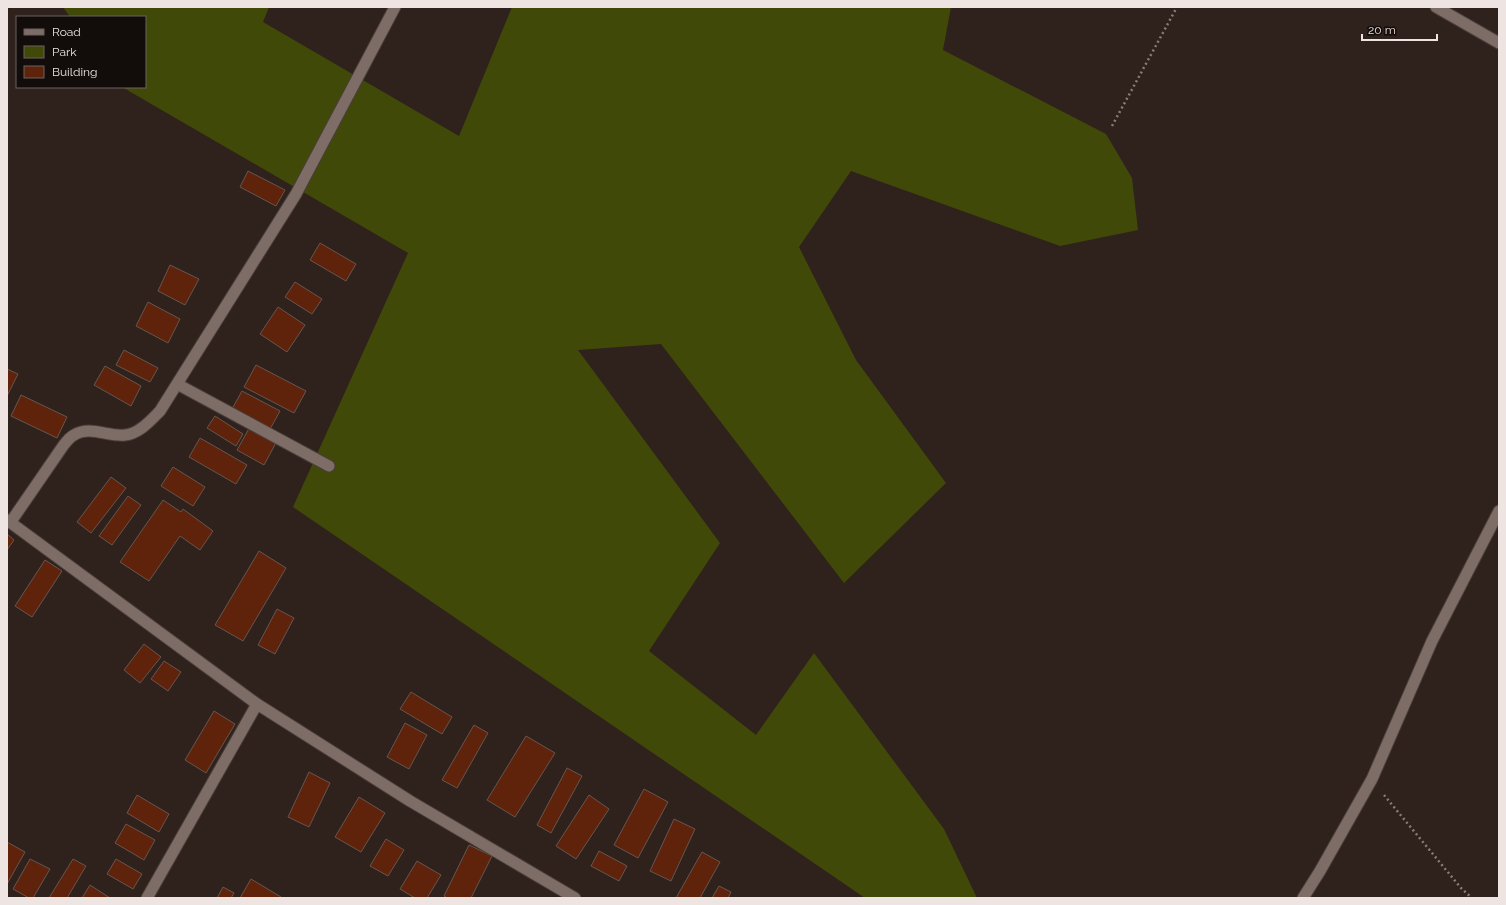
<svg xmlns="http://www.w3.org/2000/svg" width="1506" height="905" font-family="Raleway,sans-serif">
<style>
.green{fill:#414909}
.building{fill:#5f230b;stroke:#665650}
.lines{fill:none;stroke-linecap:round;stroke-linejoin:round}
.minor-casing{stroke:#4a3e3b;stroke-width:13}
.path{stroke:#897d79;stroke-width:2.5;stroke-dasharray:2 3;stroke-linecap:butt}
.minor{stroke:#7e6d67;stroke-width:11}
</style>
<rect width="100%" height="100%" fill="#2f211c"/>
<path class="green" d="M63 7H269L263 22 459 136 512 7H951L943 50 1106 134 1132 178 1138 230 1060 246 851 171 799 247 856 360 946 483 844 583 661 344 578 350 720 543 649 651 756 735 814 653 944 829 977 898H865L293 507 408 253 122 87H145V17H70Z"/>
<path class="building" d="M248 171 285 190 276 206 240 187Z
M320 243 356 264 346 281 310 260Z
M170 265 199 279 185 305 158 291Z
M295 282 322 299 312 314 285 297Z
M148 302 180 319 168 343 136 326Z
M278 307 305 325 287 352 260 334Z
M124 350 158 368 150 382 116 365Z
M256 365 306 391 294 413 244 387Z
M105 366 141 386 131 406 94 385Z
M7 369 18 374 7 396Z
M242 391 280 411 269 431 231 411Z
M21 395 67 417 57 438 11 416Z
M215 416 243 434 236 446 207 428Z
M251 425 278 439 264 465 237 450Z
M200 438 247 465 236 484 189 457Z
M173 467 205 487 193 506 161 486Z
M111 477 126 488 91 533 77 522Z
M128 496 141 505 112 545 99 536Z
M163 500 181 512 183 509 213 531 200 550 180 536 149 581 120 562Z
M7 534 14 540 7 550Z
M259 551 286 568 243 641 215 625Z
M45 560 62 571 32 617 15 606Z
M277 609 294 618 275 654 258 645Z
M144 644 161 657 140 683 124 670Z
M164 661 181 672 168 691 151 679Z
M411 692 452 717 442 734 400 709Z
M214 711 235 724 206 773 185 760Z
M405 723 427 735 409 769 387 757Z
M474 725 488 733 457 788 442 780Z
M526 736 555 753 515 817 487 800Z
M567 768 582 776 551 833 537 825Z
M309 772 330 783 309 827 288 817Z
M644 789 668 802 638 858 614 845Z
M137 795 169 814 159 832 127 813Z
M589 795 609 809 576 859 556 846Z
M359 797 385 813 361 852 335 837Z
M674 819 695 829 671 881 650 871Z
M126 824 155 840 144 860 115 843Z
M386 839 404 850 388 876 370 866Z
M7 842 25 852 7 884Z
M469 845 492 856 471 898H447L444 896Z
M599 851 627 866 619 881 591 866Z
M702 852 720 862 700 898H676Z
M30 859 50 869 33 898H29L13 889Z
M73 859 86 866 67 898H49Z
M116 859 142 874 133 889 107 874Z
M417 861 441 875 427 898H415L400 889Z
M251 879 281 897 280 898H240Z
M90 885 110 898H82Z
M719 886 731 892 728 898H712Z
M223 887 234 893 231 898H217Z"/>
<g class="lines">
<g class="minor-casing">
<path id="minor" d="M1436 7 1499 43
M177 384 329 466
M7 520 257 704 410 801 575 898
M10 523 63 446C66 442 70 437 74 435 90 425 108 437 125 435 139 434 151 420 160 411L296 194 395 7
M147 898 257 704
M1303 898 1320 871 1372 779 1432 641 1499 511"/>
</g>
<path class="path" d="M1112 126 1177 7
M1384 795 1461 888 1472 898"/>
<use href="#minor" class="minor"/>
</g>
<rect width="1506" height="905" fill="none" stroke="#eee4e1" stroke-width="16"/>
<rect x="16" y="16" width="130" height="72" fill="#120c0a" stroke="#6a6260"/>
<rect x="24" y="29" width="20" height="6" fill="#7e6d67" stroke="#6a6260"/>
<text x="52" y="36" font-size="12" fill="#eee4e1">Road</text>
<rect x="24" y="46" width="20" height="12" fill="#414909" stroke="#6a6260"/>
<text x="52" y="56" font-size="12" fill="#eee4e1">Park</text>
<rect x="24" y="66" width="20" height="12" fill="#5f230b" stroke="#6a6260"/>
<text x="52" y="76" font-size="12" fill="#eee4e1">Building</text>
<path d="M1362 34v6h75v-6" fill="none" stroke="#eee4e1" stroke-width="2"/>
<text x="1368" y="34" font-size="12" fill="#eee4e1" stroke="#120c0a" stroke-width="3" paint-order="stroke">20 m</text>
</svg>
